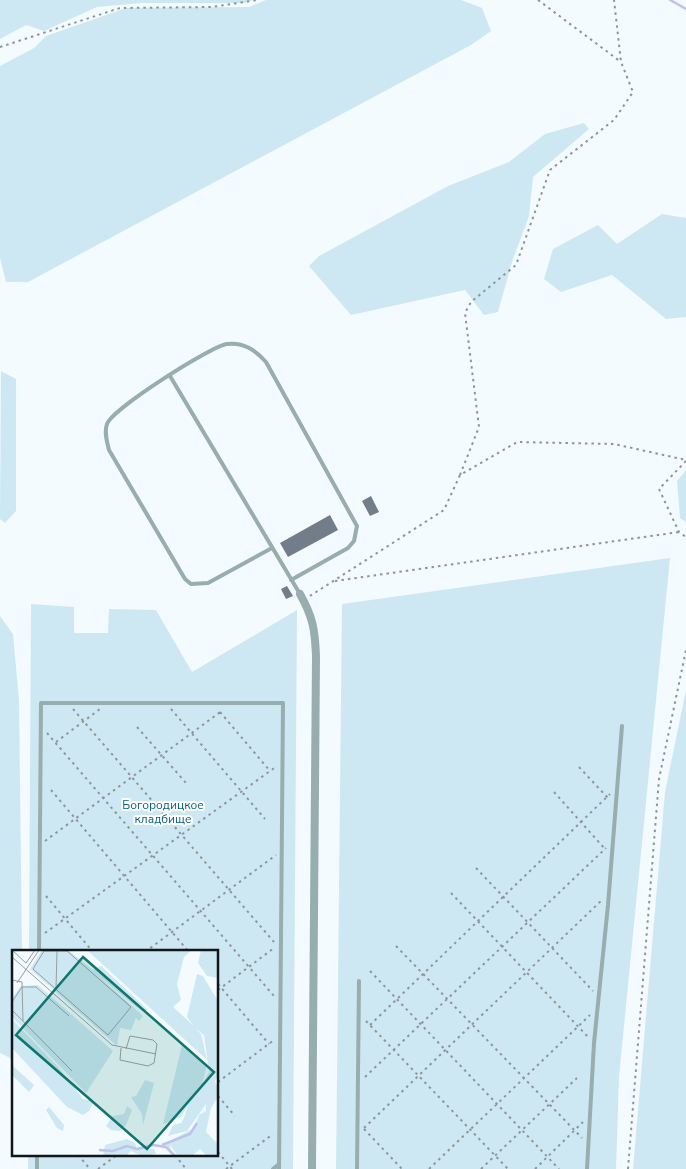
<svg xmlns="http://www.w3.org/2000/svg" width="686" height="1169" font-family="'Nunito Sans',sans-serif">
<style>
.green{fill:#cde8f3}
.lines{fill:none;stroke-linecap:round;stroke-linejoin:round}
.stream{stroke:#bdc3e9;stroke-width:2.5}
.building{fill:#727d89}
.path{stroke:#8e9598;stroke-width:2;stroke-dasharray:2.5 4;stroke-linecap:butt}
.lane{stroke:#98adad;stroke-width:4}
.street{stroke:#98adad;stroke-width:8}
.labels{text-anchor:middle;stroke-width:4;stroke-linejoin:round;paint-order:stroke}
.park-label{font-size:12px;fill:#065f77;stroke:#fff}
.inset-river{fill:none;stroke:#bdc3e9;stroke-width:2.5}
.inset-road{fill:none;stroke:#989fa2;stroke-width:1}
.view{fill:#0f766e;fill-opacity:0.15;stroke:#0f766e;stroke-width:2.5}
.inset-edge{fill:none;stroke:#101619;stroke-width:2.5}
</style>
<rect width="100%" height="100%" fill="#f3fbfe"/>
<path class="green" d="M0 0H253L245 3H142L97 7 44 31 26 25 0 39Z
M266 0H461L482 8 491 31 471 45 28 282H6L0 258V66L34 48 46 36 126 8 249 7Z
M584 123 589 129 533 177 529 216 512 262 498 312 484 315 465 290 351 315 309 266 319 256 448 186 509 162 545 134Z
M662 214 686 218V317L666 319 612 275 561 292 544 279 553 249 598 225 617 244Z
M1 371 16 379V511L5 523 0 519Z
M686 470V522L680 518 677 481Z
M670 558 619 1077 616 1169H336L342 604Z
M31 604 74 607V633H108L109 609 156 610 192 672 297 610 293 1169H28V1155H218V952L29 951Z
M0 616 13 634 19 700 22 951 14 952V1060L0 1053Z
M686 690V1169H633L665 792Z"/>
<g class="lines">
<path class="stream" d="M670 0 686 9"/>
</g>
<path class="building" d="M371 496 379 512 370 516 362 501Z
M330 515 338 530 288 557 280 543Z
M287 586 293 596 286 599 281 589Z"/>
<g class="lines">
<path class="path" d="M538 0 621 62
M0 47 120 8 212 7 257 0
M686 461 659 489 679 532 686 537
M460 475 479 427 465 313 471 302 516 265 550 170 614 120 633 92 621 62 614 0
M335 581 679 532
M310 596 444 510 460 475 517 442 614 444 686 460
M73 709 274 942
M171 709 265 819
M220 712 270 771
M137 727 186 783
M47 733 274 996
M56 742 100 709
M579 767 608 798
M51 790 189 952
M554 792 605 849
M45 841 223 710
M476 868 593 991
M451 893 589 1038
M46 896 93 952
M45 933 277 766
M396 946 582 1138
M145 952 276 855
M370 971 559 1169
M218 984 269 1044
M218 990 274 948
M366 1021 508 1169
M370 1025 610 794
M365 1077 606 848
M218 1082 274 1040
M218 1096 235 1116
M364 1128 603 899
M364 1129 402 1169
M218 1152 232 1169
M78 1155 90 1169
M175 1155 186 1169
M98 1169 117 1155
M226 1169 273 1134
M429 1169 590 1015
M481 1169 577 1078
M535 1169 583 1122
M628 1169 659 779 686 650"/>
<path class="lane" d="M170 376 300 594
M272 548 208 583 191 584 185 579 109 450C107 442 104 432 107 424 112 409 211 346 227 344 244 342 255 350 266 362L357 526 354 541 348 548 291 580
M39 952 41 703H283L279 1169
M37 1169V1155
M273 1169 279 1164
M357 1169 359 981
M587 1169 594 1043 608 905 622 726"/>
<path class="street" d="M300 594C313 617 315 630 316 656L312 1169"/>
</g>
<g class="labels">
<g class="park-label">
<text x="163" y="809">Богородицкое<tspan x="163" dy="14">кладбище</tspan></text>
</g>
</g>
<g transform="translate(12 950)">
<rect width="206" height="206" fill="#f3fbfe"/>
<path d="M30 0H56L81 20 89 16 136 60 130 61 122 55 82 22 131 66 127 71 124 68 119 80 108 78 105 96 18 19ZM75 0H180L172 7 165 34 169 50 161 57 182 76 175 67 185 24 191 26 206 51 207 124 203 131 204 135 206 133V147L199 158 194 182 206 194V206H195L188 199 180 206 165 205 158 195 159 205 154 193 182 178 187 165 194 161V154L175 181 156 186 161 175 169 173 172 168 176 155 169 167 151 174 170 95 195 114 190 135 197 122 192 85 183 78 189 84 195 110ZM189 0H206V28L195 26 186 13ZM26 35 101 101 74 143 0 67V48L9 36ZM0 69 48 119 71 149 82 151 77 161 71 165 55 157 0 98ZM0 115 22 135 17 142 0 125ZM133 130 142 133 131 175 130 164 119 147 124 146ZM115 156 120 160 114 175 107 181 99 180 94 176 101 166 112 164ZM37 157 52 175 51 181 45 178 34 160ZM115 189 123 193 125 199H142L144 204 130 206 119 201 114 206H91L93 195Z" fill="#cde8f3"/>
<path class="inset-river" d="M150 195 178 184 185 173M87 200 101 201 115 196 125 199 141 195 154 197 163 206"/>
<path class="inset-road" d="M0 0 14 13 23 0M32 1H55L119 57 96 85 21 19ZM0 7 100 95 144 104M0 30 10 32 11 71M5 33 27 0M44 39 45 1M0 52 10 37H24L57 66M0 60 60 121M109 98 108 110 136 116 142 113 145 94 141 90 118 86 114 99"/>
<path class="view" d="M71 7 202 122 135 199 4 85Z"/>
<rect width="206" height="206" class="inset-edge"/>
</g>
</svg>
